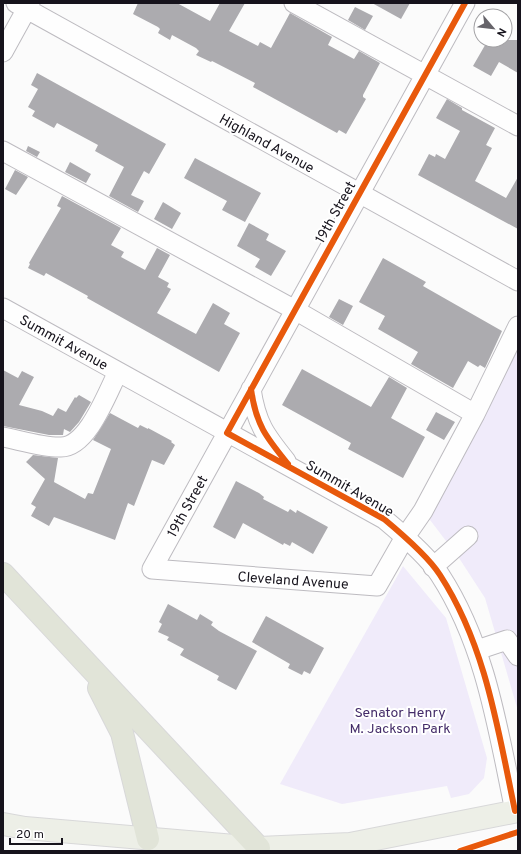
<svg xmlns="http://www.w3.org/2000/svg" width="521" height="854" font-family="Overpass,sans-serif">
<style>
.green{fill:#f0ebfa}
.building{fill:#acabaf}
.lines{fill:none;stroke-linecap:round;stroke-linejoin:round}
.minor-casing{stroke:#bdbbc0;stroke-width:21}
.major-casing{stroke:#d8d8d9;stroke-width:24}
.highway-casing{stroke:#d8d8d9;stroke-width:24}
.minor{stroke:#fefefe;stroke-width:19}
.major{stroke:#edefe7;stroke-width:22}
.highway{stroke:#e1e4d8;stroke-width:22}
.cycleway-casing{stroke:#fff;stroke-width:8}
.cycleway{stroke:#e8590c;stroke-width:6}
.labels{text-anchor:middle;stroke-width:4;stroke-linejoin:round;paint-order:stroke}
.street-label{font-size:14px;fill:#16131c;stroke:#fff}
.park-label{font-size:14px;fill:#442c69;stroke:#fff}
</style>
<rect width="100%" height="100%" fill="#fbfbfb"/>
<path class="green" d="M518 350V711L485 598 459 558 427 516Z
M403 566 446 618 487 758 484 778 469 794 451 798 447 786 342 804 280 784Z"/>
<path class="building" d="M138 3H177L210 21 220 3H245L229 31 258 46 260 42 271 48 290 13 332 37 328 45 354 59 359 51 380 63 363 95V97L366 99 346 134 339 130 337 133 253 87 255 83 212 61 211 62 196 55 199 51 196 48 172 35 170 40 158 33 160 29 158 27 133 14Z
M372 3H410L401 19Z
M355 7 373 16 365 30 348 20Z
M488 40H518V73L499 62 491 76 473 66Z
M37 73 166 144 149 174 144 171 131 195 144 201 138 212 109 196 124 167 95 151 98 145 57 123 54 128 32 116 35 111 28 107 38 89 31 85Z
M447 99 462 108V110L495 128 486 145 492 148 475 181 506 198 518 177V229L418 175 429 154 435 157 436 154 445 159 460 131 436 118Z
M28 146 40 152 37 157 26 151Z
M195 158 261 193 245 222 222 210 227 201 184 178Z
M70 162 91 174 86 183 65 172Z
M15 170 28 177 16 195 5 189Z
M62 196 121 228 111 245 124 252 121 257 145 270 157 248 170 255 158 277 169 283 167 287 171 289 157 313 196 334 213 303 230 313 224 324 240 333 219 372 87 298 88 296 46 273 44 276 28 268 30 264 29 263 61 208 57 206Z
M163 202 181 213 172 229 154 219Z
M249 223 269 234 266 240 286 251 271 276 255 267 260 259 237 246Z
M383 258 426 282 423 286 430 290 502 331 485 368 480 365 478 367 468 361 453 388 411 364 418 352 378 329 385 316 359 302Z
M339 299 353 306 343 325 329 317Z
M302 369 371 407 389 377 407 388 391 418 425 437 403 478 348 449 351 443 282 405Z
M3 370 18 378 22 371 34 377 19 405 42 411 53 416 58 408 66 412 75 397 76 398 79 395 91 402 79 422 70 432 64 429 63 435H49L3 426Z
M436 412 455 422 444 440 426 430Z
M110 413 138 428 140 425 148 429V428L172 441 171 442 175 445 164 465 152 460 134 506 128 503 115 540 54 517 49 526 31 516 36 507 31 504 45 479 26 462 33 455 58 458 54 482 85 499 88 493 93 494 111 449 93 440Z
M236 481 259 493 264 497 263 499 288 512 290 509 296 513 297 510 328 527 313 554 292 542 290 546 284 543 283 545 243 523 235 539 213 527Z
M168 604 197 620 200 614 213 622 211 625 219 631 257 651 236 690 217 680 219 676 180 655 184 649 167 640 169 637 158 632 162 624 159 622Z
M266 616 324 648 310 674 304 671 302 675 288 668 290 664 252 642Z"/>
<g class="lines">
<g class="minor-casing">
<path id="minor" d="M16 3 518 281
M294 3 518 126
M465 3 152 569 377 586 405 537 423 511 475 414 518 326
M3 52 30 3
M3 151 295 310 475 414
M3 308 384 519C402 534 428 556 440 575 486 646 498 730 515 811
M251 389C256 423 265 435 286 461
M3 437C19 440 45 448 61 447 88 447 107 393 118 372
M433 567 468 536
M477 650 507 640 518 656"/>
</g>
<g class="major-casing">
<path id="major" d="M3 824 25 828 259 848 350 844 518 811"/>
</g>
<g class="highway-casing">
<path id="highway" d="M3 574 259 848
M99 688 122 733 148 839"/>
</g>
<use href="#minor" class="minor"/>
<use href="#major" class="major"/>
<use href="#highway" class="highway"/>
<g class="cycleway-casing">
<path id="cycleway" d="M465 3 227 433 384 519C402 534 428 556 440 575 486 646 498 730 515 811
M251 389C256 425 266 437 288 464
M460 851 518 832"/>
</g>
<use href="#cycleway" class="cycleway"/>
</g>
<g class="labels">
<g class="street-label">
<text transform="translate(267 143) rotate(29)" y="5">Highland Avenue</text>
<text transform="translate(335 212) rotate(-61)" y="5">19th Street</text>
<text transform="translate(64 342) rotate(29)" y="5">Summit Avenue</text>
<text transform="translate(350 488) rotate(30)" y="5">Summit Avenue</text>
<text transform="translate(187 506) rotate(-61)" y="5">19th Street</text>
<text transform="translate(293 580) rotate(4)" y="5">Cleveland Avenue</text>
</g>
<g class="park-label">
<text x="400" y="717">Senator Henry<tspan x="400" dy="16">M. Jackson Park</tspan></text>
</g>
</g>
<rect width="521" height="854" fill="none" stroke="#16131c" stroke-width="8"/>
<g transform="translate(493 28) rotate(118)"><circle r="19" fill="#ffffff" stroke="#a2a1a4"/>
<path d="M0-3L7 15L0 10L-7 15Z" fill="#66646a"/>
<text y="-6" font-size="11" font-weight="bold" text-anchor="middle" fill="#16131c">N</text>
</g>
<path d="M10 838v6h52v-6" fill="none" stroke="#16131c" stroke-width="2"/>
<text x="16" y="838" font-size="12" fill="#16131c" stroke="#ffffff" stroke-width="3" paint-order="stroke">20 m</text>
</svg>
